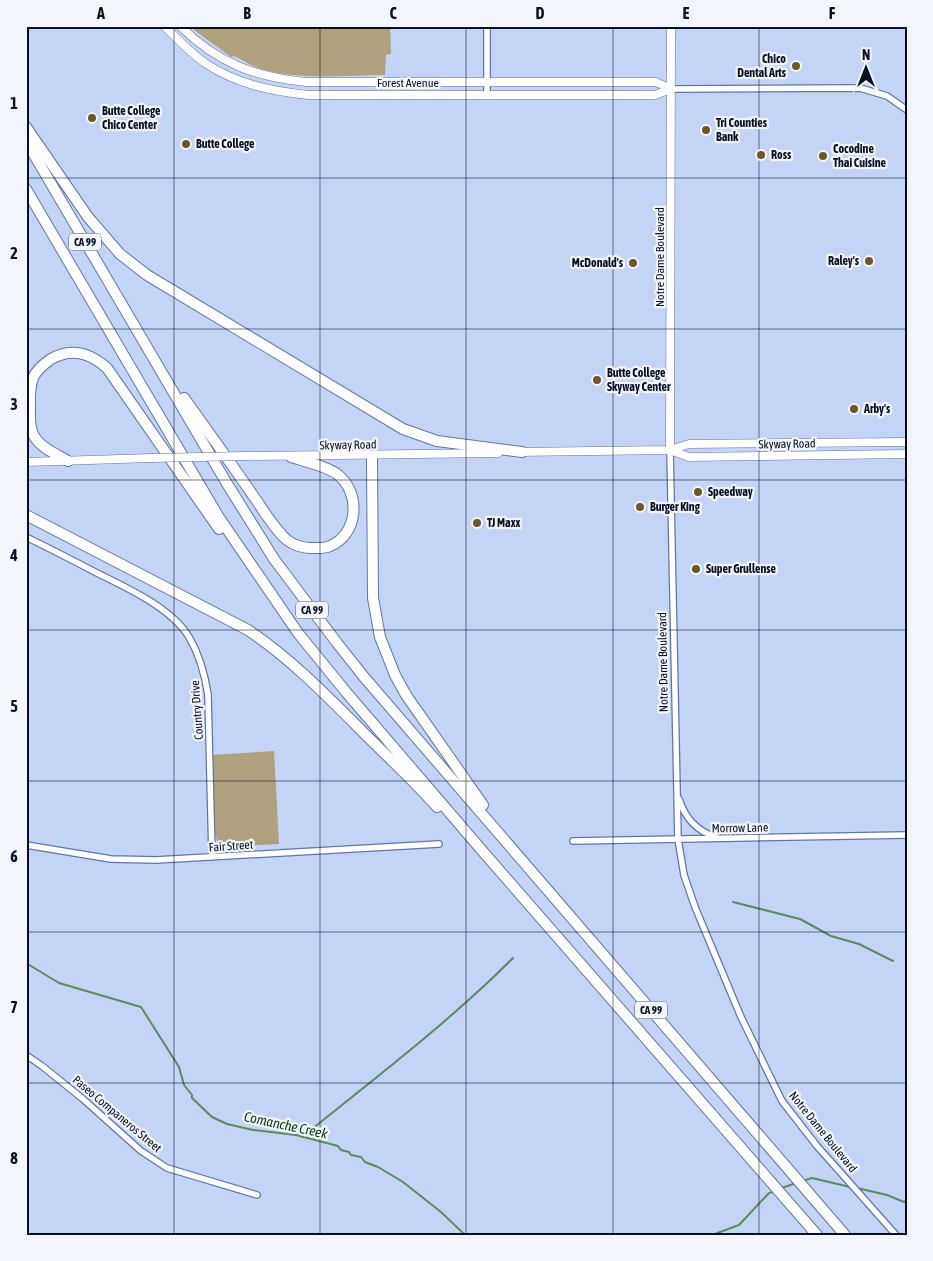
<svg xmlns="http://www.w3.org/2000/svg" width="933" height="1261" font-family="'Asap Condensed',sans-serif">
<style>
.green{fill:#b1a07d}
.lines{fill:none;stroke-linecap:round;stroke-linejoin:round}
.stream{stroke:#5d8b5f;stroke-width:2}
.street-casing{stroke:#5e76ab;stroke-width:8}
.secondary-casing{stroke:#5e76ab;stroke-width:9}
.highway-casing{stroke:#5e76ab;stroke-width:12}
.street{stroke:#fff;stroke-width:5.5}
.secondary{stroke:#fff;stroke-width:8}
.highway{stroke:#fff;stroke-width:10}
.secondary-bridge-casing{stroke:#5e76ab;stroke-width:9;stroke-linecap:butt}
.secondary-bridge{stroke:#fff;stroke-width:8}
.grid{fill:none;stroke:#081025;stroke-width:1;stroke-opacity:0.55}
.poi-dot{fill:#6d5727;stroke:#f2f5fb;stroke-width:2}
.labels{text-anchor:middle;stroke-width:4.5;stroke-linejoin:round;paint-order:stroke}
.shield{fill:#f2f5fb;stroke:#4e5565;stroke-width:1}
.shield-label{font-size:11px;font-weight:bold;fill:#081025}
.poi-label{font-size:12px;font-weight:bold;fill:#081025;stroke:#f2f5fb;text-anchor:start}
.street-label{font-size:12px;fill:#081025;stroke:#f2f5fb}
.water-label{font-size:14px;font-style:italic;fill:#0e4215;stroke:#f2f5fb}
.neatline{fill:none;stroke:#081025;stroke-width:2}
.grid-label{font-size:16px;text-anchor:middle;font-weight:bold;fill:#081025}
</style>
<rect width="100%" height="100%" fill="#c3d4f7"/>
<path class="green" d="M195 26H390L391 54 386 55 385 75C344 75 298 81 258 68 250 65 242 60 234 56L231 57 194 30Z
M274 751 279 844 222 847 217 841 215 832 211 755Z"/>
<g class="lines">
<path class="stream" d="M733 902 800 919 831 936 859 944 893 961
M26 963 59 983 141 1007 179 1067 184 1085 192 1095V1098L212 1117 227 1124 253 1130 296 1135 338 1146 341 1150 349 1152 351 1155 361 1157 365 1162 378 1167 403 1182 441 1212 465 1235
M302 1137C374 1079 448 1023 513 958
M803 1181 812 1178 850 1187
M782 1188 796 1183
M857 1188 887 1195 904 1202 907 1200
M712 1235 739 1225 769 1193 773 1192"/>
<g class="street-casing">
<path id="street" d="M487 26V94
M671 89 860 88 887 96 907 110
M670 450 678 839 684 875 695 907 741 1017 782 1101 817 1146 896 1235
M26 537C49 548 72 560 95 572 125 587 171 607 189 637 199 654 205 675 208 695L212 857
M679 799C685 818 696 831 716 837
M573 841 907 835
M26 845 111 859 156 860 439 844
M26 1055 42 1066 83 1099 141 1151 167 1168 257 1195"/>
</g>
<g class="secondary-casing">
<path id="secondary" d="M164 26C177 38 190 53 205 63 236 84 271 91 308 95H655L671 89
M180 26C218 63 254 77 306 82H656L671 89
M670 450 671 26
M670 450 689 457 907 454
M517 452 670 450 689 444 907 442
M245 456 498 453
M26 462 152 458"/>
</g>
<g class="highway-casing">
<path id="highway" d="M26 127 88 217 120 254 147 275 403 429 437 441 522 452
M26 141 226 482 274 559 337 643 364 677 845 1235
M26 189 218 516 298 633 346 692 479 847 817 1235
M184 398C207 430 230 462 252 494 263 509 273 528 287 540 293 545 303 548 311 548 317 548 324 549 330 546 359 534 361 492 337 474 326 466 304 461 291 457
M372 456 373 598 380 637 395 675 406 695 483 805
M68 461C56 454 41 448 34 436 29 428 30 418 30 409 30 399 29 388 33 378 36 370 44 364 51 359 72 347 90 353 107 368L219 529
M26 515 248 630C294 661 331 700 370 739 392 761 416 783 437 807"/>
</g>
<use href="#street" class="street"/>
<use href="#secondary" class="secondary"/>
<use href="#highway" class="highway"/>
<g class="secondary-bridge-casing">
<path id="secondary-bridge" d="M152 458 245 456"/>
</g>
<use href="#secondary-bridge" class="secondary-bridge"/>
</g>
<path class="grid" d="M174 26V1235M320 26V1235M466 26V1235M613 26V1235M759 26V1235M26 178H907M26 329H907M26 480H907M26 630H907M26 781H907M26 932H907M26 1083H907"/>
<g class="poi-dot">
<circle cx="796" cy="66" r="5"/>
<circle cx="92" cy="118" r="5"/>
<circle cx="706" cy="130" r="5"/>
<circle cx="186" cy="144" r="5"/>
<circle cx="761" cy="155" r="5"/>
<circle cx="823" cy="156" r="5"/>
<circle cx="869" cy="261" r="5"/>
<circle cx="633" cy="263" r="5"/>
<circle cx="597" cy="380" r="5"/>
<circle cx="854" cy="409" r="5"/>
<circle cx="698" cy="492" r="5"/>
<circle cx="640" cy="507" r="5"/>
<circle cx="477" cy="523" r="5"/>
<circle cx="696" cy="569" r="5"/>
</g>
<g class="labels">
<g class="shield">
<rect x="69" y="233.5" width="32" height="17" rx="4"/>
<rect x="296" y="601.5" width="32" height="17" rx="4"/>
<rect x="635" y="1001.5" width="32" height="17" rx="4"/>
</g>
<g class="shield-label">
<text x="85" y="246">CA 99</text>
<text x="312" y="614">CA 99</text>
<text x="651" y="1014">CA 99</text>
</g>
<g class="poi-label">
<text x="786" y="63" text-anchor="end">Chico<tspan x="786" dy="14">Dental Arts</tspan></text>
<text x="102" y="115">Butte College<tspan x="102" dy="14">Chico Center</tspan></text>
<text x="716" y="127">Tri Counties<tspan x="716" dy="14">Bank</tspan></text>
<text x="196" y="148">Butte College</text>
<text x="833" y="153">Cocodine<tspan x="833" dy="14">Thai Cuisine</tspan></text>
<text x="771" y="159">Ross</text>
<text x="859" y="265" text-anchor="end">Raley's</text>
<text x="623" y="267" text-anchor="end">McDonald's</text>
<text x="607" y="377">Butte College<tspan x="607" dy="14">Skyway Center</tspan></text>
<text x="864" y="413">Arby's</text>
<text x="708" y="496">Speedway</text>
<text x="650" y="511">Burger King</text>
<text x="487" y="527">TJ Maxx</text>
<text x="706" y="573">Super Grullense</text>
</g>
<g class="street-label">
<text x="408" y="87">Forest Avenue</text>
<text transform="translate(660 257) rotate(-90)" y="4">Notre Dame Boulevard</text>
<text transform="translate(787 444) rotate(-1)" y="4">Skyway Road</text>
<text transform="translate(348 445) rotate(-1)" y="4">Skyway Road</text>
<text transform="translate(663 662) rotate(-91)" y="4">Notre Dame Boulevard</text>
<text transform="translate(197 710) rotate(-94)" y="4">Country Drive</text>
<text transform="translate(740 828) rotate(-1)" y="4">Morrow Lane</text>
<text transform="translate(231 846) rotate(-4)" y="4">Fair Street</text>
<text transform="translate(117 1114) rotate(40)" y="4">Paseo Companeros Street</text>
<text transform="translate(823 1132) rotate(51)" y="4">Notre Dame Boulevard</text>
</g>
<g class="water-label">
<text transform="translate(286 1125) rotate(12)" y="5">Comanche Creek</text>
</g>
</g>
<rect width="933" height="1261" fill="none" stroke="#f2f5fb" stroke-width="55"/>
<g transform="translate(866 68)" stroke="#f2f5fb" stroke-width="4" paint-order="stroke">
<path d="M0-4L9 19L0 12L-9 19Z" fill="#081025"/>
<text y="-8" font-size="14" font-weight="bold" text-anchor="middle" fill="#081025">N</text>
</g>
<rect x="28" y="28" width="878" height="1206" class="neatline"/>
<g class="grid-label">
<text x="101" y="19">A</text>
<text x="247" y="19">B</text>
<text x="393" y="19">C</text>
<text x="540" y="19">D</text>
<text x="686" y="19">E</text>
<text x="832" y="19">F</text>
<text x="14" y="109">1</text>
<text x="14" y="259">2</text>
<text x="14" y="410">3</text>
<text x="14" y="561">4</text>
<text x="14" y="712">5</text>
<text x="14" y="862">6</text>
<text x="14" y="1013">7</text>
<text x="14" y="1164">8</text>
</g>
</svg>
